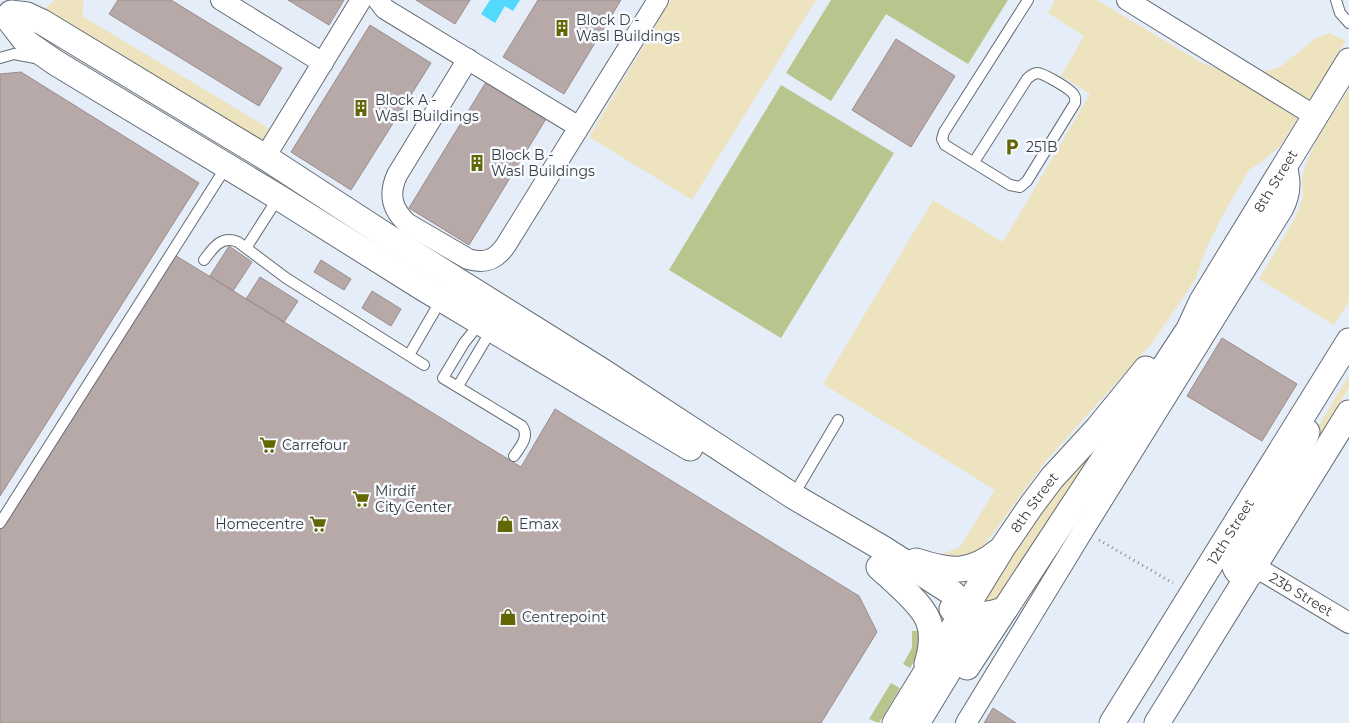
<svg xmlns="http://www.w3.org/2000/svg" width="1349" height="723" font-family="Montserrat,sans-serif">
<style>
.green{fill:#b8c58d}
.sand{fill:#ede3be}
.water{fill:#53d8fe}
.building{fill:#b7a9a8;stroke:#9b8d8c}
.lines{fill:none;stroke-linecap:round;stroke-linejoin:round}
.service-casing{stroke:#656d75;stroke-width:12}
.minor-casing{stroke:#656d75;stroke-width:22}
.tertiary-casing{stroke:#656d75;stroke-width:27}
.path{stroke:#878c93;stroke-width:3;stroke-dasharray:1 4;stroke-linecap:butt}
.service{stroke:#fff;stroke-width:10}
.minor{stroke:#fff;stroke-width:20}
.tertiary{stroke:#fff;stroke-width:25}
.labels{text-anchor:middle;stroke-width:5;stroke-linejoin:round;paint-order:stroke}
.poi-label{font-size:14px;fill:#383b3f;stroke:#f7fafe;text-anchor:start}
.street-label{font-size:14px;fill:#383b3f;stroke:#f7fafe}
</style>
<rect width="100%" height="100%" fill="#e5edf8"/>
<path class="green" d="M831 0H1008L968 64 886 14 831 101 786 73Z
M781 85 894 153 781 338 669 270Z
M912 631H921L916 658 910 668 903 664 912 648Z
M891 683 900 688 879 723 869 719Z"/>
<path class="sand" d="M55 0H84L82 16 270 129 260 151 41 12Z
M671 0H816L692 200 589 137Z
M1055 0H1097L1202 63 1230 74H1254L1280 67 1316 38 1329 33 1346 41 1280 146 1263 161 1249 170 1224 213 1207 247 1195 280 1152 343 1045 462 977 555 961 561 938 556 960 547 995 490 823 384 933 200 1003 242 1090 94 1061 76 1084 36 1048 13Z
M1349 89V301L1334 325 1259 279 1296 216 1303 196 1302 178 1306 164 1316 141Z
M1349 375V388L1248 551 1244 550Z
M1143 385 996 602 981 603 1035 517Z"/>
<path class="water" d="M490 0H520L513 11 505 6 495 23 481 14Z"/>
<path class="building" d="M118 0H171L282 68 259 106 109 14Z
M288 0H344L329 25Z
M416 0H470L455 24Z
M538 0H621L564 94 503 57Z
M370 25 431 63 351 190 291 152Z
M896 39 955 76 911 147 852 110Z
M21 72 199 183 0 496V74Z
M486 82 546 119 469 245 409 208Z
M229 246 252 262 233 291 210 276Z
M173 254 521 467 555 409 859 596 877 632 821 723H0V531Z
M321 260 351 279 344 290 314 272Z
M260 277 298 301 284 322 246 299Z
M372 291 401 309 391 326 362 308Z
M1222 338 1297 384 1262 441 1187 396Z
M993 708 1016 723H984Z"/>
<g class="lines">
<g class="service-casing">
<path id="service" d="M1336 0 1340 13 1349 23
M0 58 14 54 35 58
M974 162 1027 79C1030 76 1032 74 1037 73 1043 73 1071 89 1074 95 1076 98 1075 99 1075 103L1027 181 1020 187 1010 185 945 145 942 139 944 132 1028 0
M246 248 278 198
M204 260C213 248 221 235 238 242L286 278 424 365
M480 323 464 343 443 378 522 426C530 437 520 447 514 456
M409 355 441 300
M458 386 492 329
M793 496 838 420
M0 523 226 167"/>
</g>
<g class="minor-casing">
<g id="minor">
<path d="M221 0 323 63"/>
<path d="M378 0 385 9 579 127"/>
<path d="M1127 0 1315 116"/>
<path d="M468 59 397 175C388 195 392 210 408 224L468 259C485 264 496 260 506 245L658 0"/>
<path d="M265 157 361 0"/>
<path id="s1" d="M1254 566 1349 623"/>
<path d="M966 723 1083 531 1283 209C1291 194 1292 180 1285 163"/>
</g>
</g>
<g class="tertiary-casing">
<g id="tertiary">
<path d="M11 13 27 15 42 22 265 157 391 239 602 371 793 496 882 548 951 592C964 602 971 623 968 639L917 723"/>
<path d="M7 17 27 43 56 63 278 197 423 288 690 448"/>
<path d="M916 561C950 572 970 575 999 551"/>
<path d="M879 567C893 580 920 602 927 618 934 632 931 651 927 664"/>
<path d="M1250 574 1239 573C1234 568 1234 564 1235 558L1291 469 1307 432"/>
<path d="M952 609C971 616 986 617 1005 609"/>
<path id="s2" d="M967 667 1189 329 1202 301 1349 61"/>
<path id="s3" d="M895 723 1003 547 1031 506 1052 478 1098 428 1146 369"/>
<path id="s4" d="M1112 723 1349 341"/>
<path d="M1157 723 1349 413"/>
</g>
</g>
<path class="path" d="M1099 540 1173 583"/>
<use href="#service" class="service"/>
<use href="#minor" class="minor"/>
<use href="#tertiary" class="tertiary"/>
</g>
<defs>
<g id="building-bare" transform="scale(1.35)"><path d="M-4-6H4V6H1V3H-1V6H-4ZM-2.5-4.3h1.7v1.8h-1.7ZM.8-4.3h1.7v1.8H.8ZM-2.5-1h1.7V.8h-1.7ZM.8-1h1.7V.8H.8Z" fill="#626704" stroke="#f7fafe" stroke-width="2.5" paint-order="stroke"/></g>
<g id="parking-bare" transform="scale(1.35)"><path d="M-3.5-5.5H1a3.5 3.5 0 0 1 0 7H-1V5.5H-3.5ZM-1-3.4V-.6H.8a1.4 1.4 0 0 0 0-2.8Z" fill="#626704" stroke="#f7fafe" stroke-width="2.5" paint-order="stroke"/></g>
<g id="supermarket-bare" transform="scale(1.35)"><path d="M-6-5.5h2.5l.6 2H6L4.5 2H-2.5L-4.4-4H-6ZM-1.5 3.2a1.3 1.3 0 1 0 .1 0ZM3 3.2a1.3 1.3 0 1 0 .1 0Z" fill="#626704" stroke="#f7fafe" stroke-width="2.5" paint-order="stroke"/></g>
<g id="shop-bare" transform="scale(1.35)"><path d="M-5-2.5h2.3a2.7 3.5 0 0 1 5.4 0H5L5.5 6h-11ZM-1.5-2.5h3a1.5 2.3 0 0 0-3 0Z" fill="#626704" stroke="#f7fafe" stroke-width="2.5" paint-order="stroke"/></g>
</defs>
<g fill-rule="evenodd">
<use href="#building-bare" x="562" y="28"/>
<use href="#building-bare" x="361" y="108"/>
<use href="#parking-bare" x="1012" y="147"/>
<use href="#building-bare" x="477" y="163"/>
<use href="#supermarket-bare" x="268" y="445"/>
<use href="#supermarket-bare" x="361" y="499"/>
<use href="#supermarket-bare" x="318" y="524"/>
<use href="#shop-bare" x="505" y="524"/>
<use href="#shop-bare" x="508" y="617"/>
</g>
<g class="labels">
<g class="poi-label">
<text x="576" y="25">Block D -<tspan x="576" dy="16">Wasl Buildings</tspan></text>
<text x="375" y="105">Block A -<tspan x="375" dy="16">Wasl Buildings</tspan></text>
<text x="1026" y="152">251B</text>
<text x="491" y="160">Block B -<tspan x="491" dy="16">Wasl Buildings</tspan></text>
<text x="282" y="450">Carrefour</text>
<text x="375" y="496">Mirdif<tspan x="375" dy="16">City Center</tspan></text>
<text x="304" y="529" text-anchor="end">Homecentre</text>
<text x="519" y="529">Emax</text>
<text x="522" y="622">Centrepoint</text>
</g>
<g class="street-label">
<text dy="5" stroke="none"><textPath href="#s2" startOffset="576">8th Street</textPath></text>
<text dy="5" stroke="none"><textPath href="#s3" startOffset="261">8th Street</textPath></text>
<text dy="5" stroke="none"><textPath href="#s4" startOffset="225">12th Street</textPath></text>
<text dy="5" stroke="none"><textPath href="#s1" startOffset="55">23b Street</textPath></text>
</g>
</g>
</svg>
